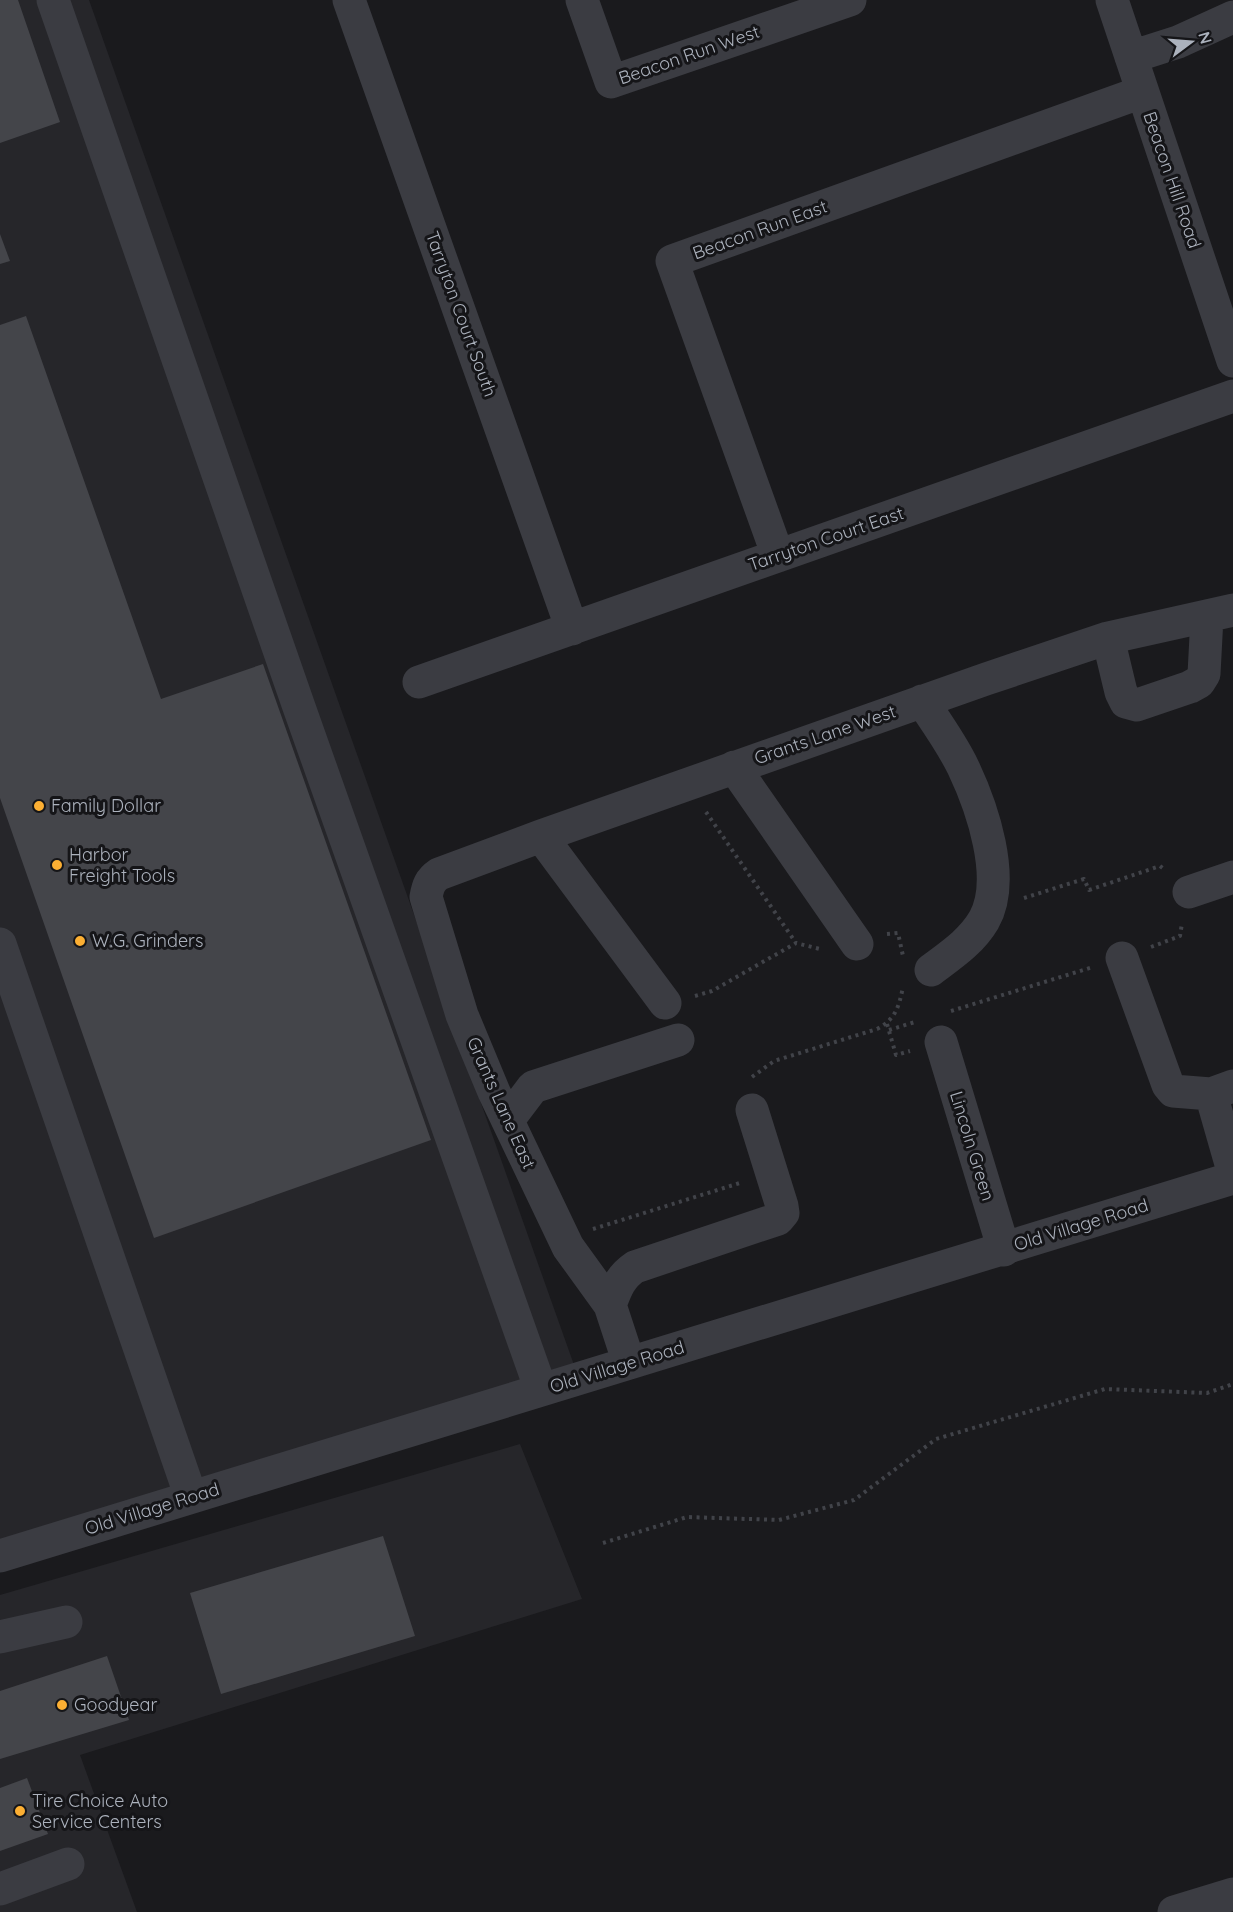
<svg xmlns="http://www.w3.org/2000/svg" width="1233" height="1912" font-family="Quicksand,sans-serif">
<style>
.built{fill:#26262a}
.building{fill:#44454a}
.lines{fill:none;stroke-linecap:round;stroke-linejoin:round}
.path{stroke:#414349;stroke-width:4;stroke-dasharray:3 4.5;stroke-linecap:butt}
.minor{stroke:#3b3c42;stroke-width:33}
.poi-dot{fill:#fcaf33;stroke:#151518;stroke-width:2}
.labels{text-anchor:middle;stroke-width:6;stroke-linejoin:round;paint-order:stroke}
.street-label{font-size:18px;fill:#acb2bd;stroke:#151518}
.poi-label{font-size:18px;fill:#acb2bd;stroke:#151518;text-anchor:start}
</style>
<rect width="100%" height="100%" fill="#1a1a1d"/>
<path class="built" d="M0 0H89L579 1379 0 1556Z
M520 1444 582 1599 80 1755 137 1912H0V1595Z"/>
<path class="building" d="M0 0H18L60 122 0 143Z
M0 234 10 261 0 264Z
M26 316 161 699 263 664 431 1140 154 1238 0 798V325Z
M383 1536 415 1636 221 1694 190 1593Z
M107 1656 129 1720 0 1759V1691Z
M27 1778 48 1834 0 1851V1788Z"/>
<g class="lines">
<path class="path" d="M706 812 796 943
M1024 898 1084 879 1089 890 1160 866 1165 870
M887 934 898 933 903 956
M1151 947 1180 936 1182 923
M695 996 712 991 796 943 820 949
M951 1011 1093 967
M887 1024 896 1055 910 1051
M889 1030 915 1022
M752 1077 774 1061 877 1029C896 1019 899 1006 903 987
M593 1229 743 1182
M603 1543 687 1517 779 1520 854 1500 936 1439 1105 1389 1207 1393 1233 1384"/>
<path class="minor" d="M53 0 299 707 541 1390
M349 0 572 629
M582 0 611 82 850 0
M1112 0 1233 361
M1131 57 1178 42 1233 17
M778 556 672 261 1142 92
M1108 638 1121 692 1126 702 1137 705 1190 687 1199 682 1204 674 1207 617
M419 682 1233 396
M922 701C936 722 952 744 963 767 982 807 1007 879 984 920 971 942 951 955 931 970
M734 767 857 944
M541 836 665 1003
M1189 892 1233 877
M0 944 191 1497
M1122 958 1168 1085 1173 1091 1211 1094 1233 1086
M941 1042 1004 1250
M1211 1094 1233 1171
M508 1120 533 1087 678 1040
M610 1305C616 1289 620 1277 635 1267L778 1219 783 1213 782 1206 752 1110
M629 1363 610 1305 568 1247 494 1092 462 1015 426 897C428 886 430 880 439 874L541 836 986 679 1108 638 1233 610
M0 1556 1233 1178
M0 1637 66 1622
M0 1889 68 1864
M1174 1912 1233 1894"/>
</g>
<g class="poi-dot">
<circle cx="39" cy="806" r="6"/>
<circle cx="57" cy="865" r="6"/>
<circle cx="80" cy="941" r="6"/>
<circle cx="62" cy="1705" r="6"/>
<circle cx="20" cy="1811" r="6"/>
</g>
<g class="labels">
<g class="street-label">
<text transform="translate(689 55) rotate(-19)" y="6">Beacon Run West</text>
<text transform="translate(1172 180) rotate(71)" y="6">Beacon Hill Road</text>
<text transform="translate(760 230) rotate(-20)" y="6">Beacon Run East</text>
<text transform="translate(461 314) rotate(70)" y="6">Tarryton Court South</text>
<text transform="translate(826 539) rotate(-19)" y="6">Tarryton Court East</text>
<text transform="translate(825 735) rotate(-19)" y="6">Grants Lane West</text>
<text transform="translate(501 1103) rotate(66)" y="6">Grants Lane East</text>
<text transform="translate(972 1146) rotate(73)" y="6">Lincoln Green</text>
<text transform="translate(1081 1225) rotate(-17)" y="6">Old Village Road</text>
<text transform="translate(617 1367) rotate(-17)" y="6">Old Village Road</text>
<text transform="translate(152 1509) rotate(-17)" y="6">Old Village Road</text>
</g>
<g class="poi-label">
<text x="51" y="812">Family Dollar</text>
<text x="69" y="861">Harbor<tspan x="69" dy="21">Freight Tools</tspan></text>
<text x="92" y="947">W.G. Grinders</text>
<text x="74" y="1711">Goodyear</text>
<text x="32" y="1807">Tire Choice Auto<tspan x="32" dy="21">Service Centers</tspan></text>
</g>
</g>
<g transform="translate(1191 42) rotate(74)" stroke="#151518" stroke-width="4.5" paint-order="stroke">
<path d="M0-4.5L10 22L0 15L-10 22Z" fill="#acb2bd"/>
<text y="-9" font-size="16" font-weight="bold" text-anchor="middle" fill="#acb2bd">N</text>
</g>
</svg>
